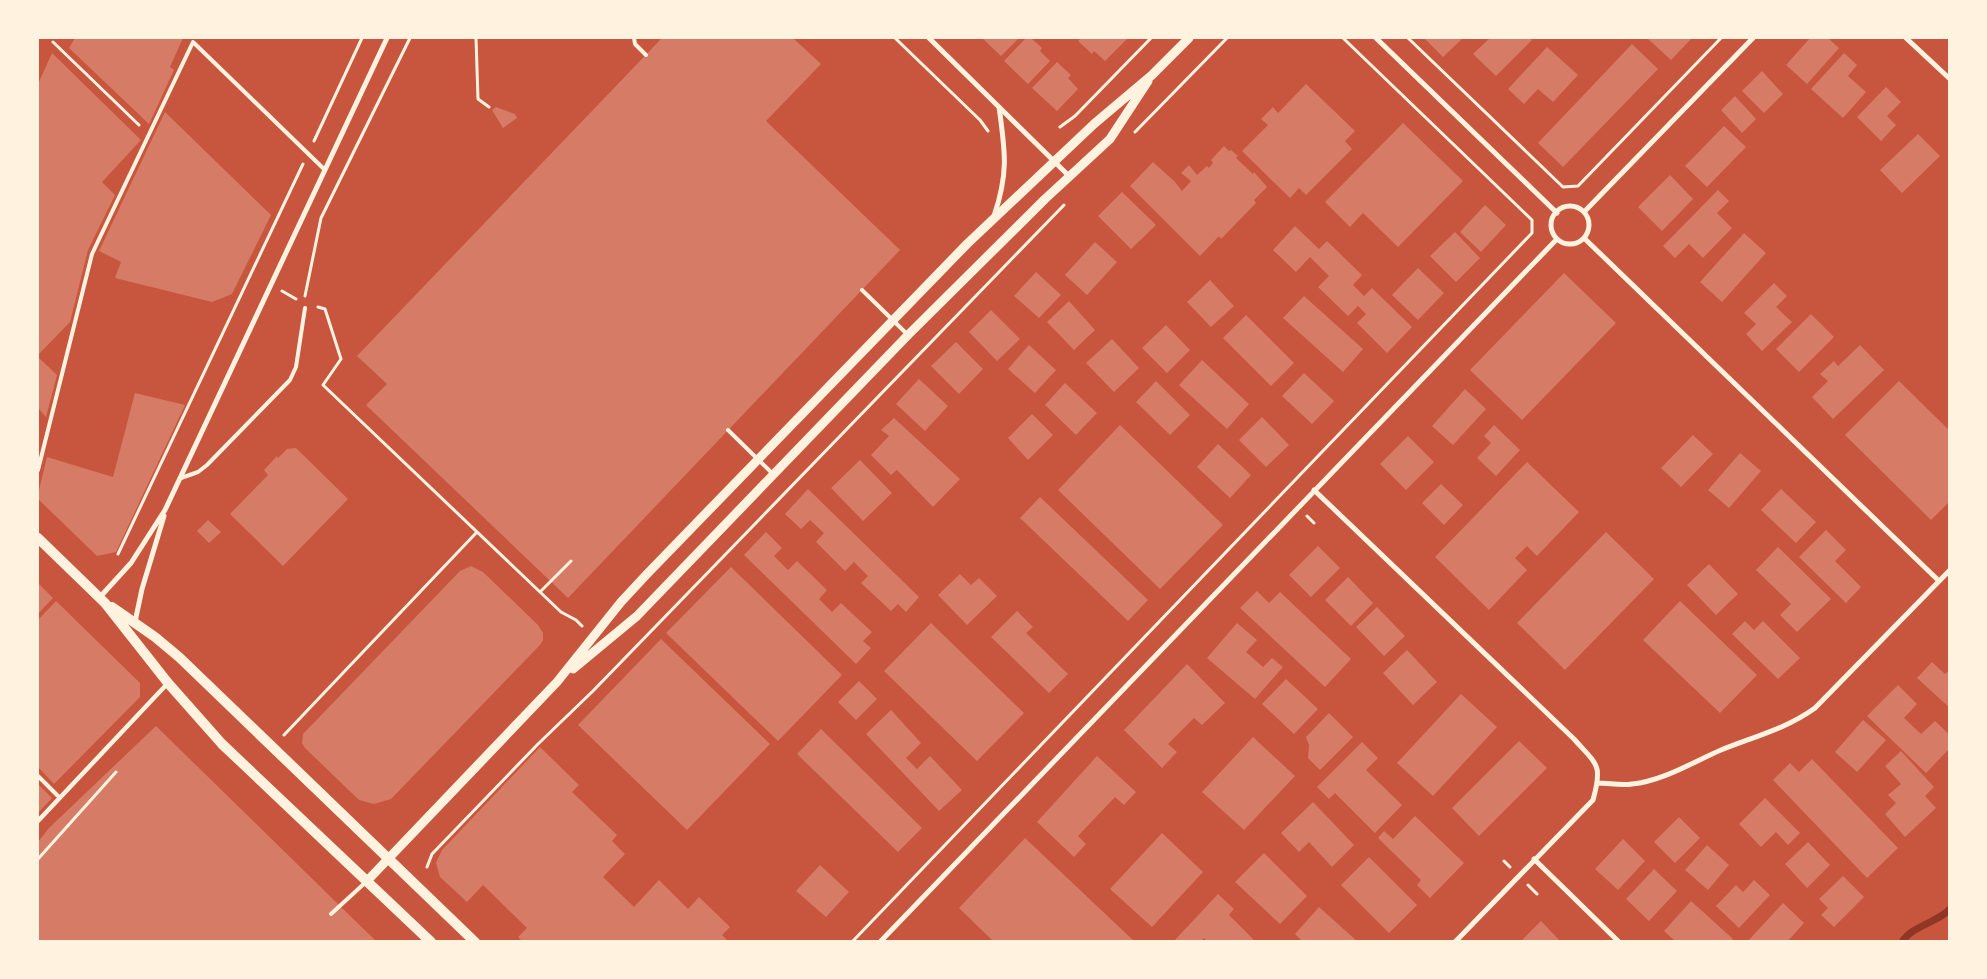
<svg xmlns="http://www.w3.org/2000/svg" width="1987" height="979" font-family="Figtree,sans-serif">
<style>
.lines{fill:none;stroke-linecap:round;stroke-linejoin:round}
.stream{stroke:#8f3625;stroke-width:7}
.building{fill:#d67c66}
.path{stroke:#fff3e0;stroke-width:3}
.service{stroke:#fff3e0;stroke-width:4}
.pedestrian{stroke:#fff3e0;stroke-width:4.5}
.minor{stroke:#fff3e0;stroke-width:5}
.tertiary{stroke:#fff3e0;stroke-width:9}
.secondary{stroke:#fff3e0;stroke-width:10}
</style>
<rect width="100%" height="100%" fill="#c8553d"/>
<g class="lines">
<path class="stream" d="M1902 942C1913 925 1937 923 1950 909"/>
</g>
<path class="building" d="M75 38H183L170 67 174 70 149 124 69 48Z
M662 38H793L821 64 766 121 900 250 568 598 366 405 387 384 357 356Z
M982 38H1019L1001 56Z
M1026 38H1031L1042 48 1040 51 1050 61 1028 84 1004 61Z
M1081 38H1126L1127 39 1105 61 1094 51 1092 54 1078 41Z
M1424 38H1463L1443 57Z
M1490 38H1529L1532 40 1496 76 1473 54Z
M1647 38H1692L1671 60Z
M1810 38H1828L1839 48 1807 84 1786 65Z
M1632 44 1658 69 1563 167 1538 143Z
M1547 47 1578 75 1553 102 1538 89 1524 104 1508 89Z
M52 53 141 140 102 182 115 195 88 250 70 322 38 355V84Z
M1844 53 1857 65 1848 76 1866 92 1843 118 1811 89Z
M1057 62 1071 75 1068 78 1078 89 1057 111 1032 88Z
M1762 71 1783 94 1764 113 1742 91Z
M1306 84 1355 131 1345 141 1352 149 1306 195 1299 188 1290 198 1242 151 1268 125 1261 119 1273 107 1278 113Z
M1886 87 1901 102 1887 116 1896 125 1881 141 1857 117Z
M1735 96 1756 119 1742 133 1721 110Z
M496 107 515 114 517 118 503 128 492 110Z
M165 112 271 215 232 294 212 302 115 278 121 262 99 251Z
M1403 123 1463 181 1398 247 1363 213 1350 227 1325 202Z
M1724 126 1746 147 1707 187 1685 166Z
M1918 134 1940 156 1902 193 1880 170Z
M1224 146 1229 151 1231 150 1238 156 1236 158 1253 174 1254 172 1267 187 1254 200 1256 203 1221 239 1219 236 1200 256 1130 186 1153 162 1175 182 1182 191 1191 181 1181 173 1189 165 1197 175 1207 166 1209 168 1213 163 1211 160Z
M1670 175 1693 199 1662 231 1638 207Z
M1718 190 1729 201 1717 213 1732 228 1703 258 1689 244 1675 258 1663 246Z
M1122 192 1156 225 1131 249 1098 216Z
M1485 205 1506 225 1481 252 1460 232Z
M1295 226 1319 249 1327 241 1362 275 1353 285 1364 296 1372 288 1412 327 1387 353 1357 323 1366 314 1358 306 1348 316 1318 287 1329 276 1310 257 1296 272 1273 250Z
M1455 232 1480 258 1456 282 1430 256Z
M1744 233 1766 253 1722 302 1700 282Z
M1095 242 1117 262 1087 295 1065 275Z
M1418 268 1444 293 1418 320 1392 295Z
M1036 272 1061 295 1039 318 1014 296Z
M1564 273 1616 323 1522 420 1470 370Z
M1210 280 1234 306 1211 327 1187 302Z
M1774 283 1787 296 1776 307 1792 322 1762 351 1746 334 1756 324 1744 313Z
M1304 296 1363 349 1343 372 1283 318Z
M1069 301 1095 330 1074 350 1047 322Z
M991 310 1020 339 997 361 969 332Z
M1811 314 1834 337 1799 372 1776 349Z
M1246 315 1294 363 1271 386 1223 338Z
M1166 325 1190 350 1167 373 1142 348Z
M1112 339 1139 368 1114 392 1086 363Z
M956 342 983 369 959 394 931 366Z
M1029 345 1056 370 1035 393 1008 369Z
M1860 345 1884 370 1833 419 1812 397 1828 381 1820 374 1834 361 1838 366Z
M38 357 57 375 46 417 38 408Z
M1202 360 1249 404 1227 429 1179 385Z
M1304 373 1334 401 1312 424 1282 396Z
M919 379 948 406 925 431 896 404Z
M1156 381 1190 415 1170 435 1136 402Z
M1899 381 1950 431V501L1931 520 1845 435Z
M1065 383 1097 413 1076 435 1045 405Z
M1465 389 1486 409 1453 445 1432 426Z
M135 393 185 405 116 552 97 556 38 499V494L47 457 113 477Z
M1032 414 1053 435 1028 460 1008 438Z
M1262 417 1289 445 1266 467 1239 440Z
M894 418 960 479 933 507 897 470 891 475 871 455 889 436 881 430Z
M1120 425 1223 525 1160 589 1058 490Z
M1494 425 1520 450 1496 476 1477 458 1491 443 1484 436Z
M1693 435 1713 454 1681 487 1661 468Z
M1408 436 1434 462 1406 490 1380 464Z
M1218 444 1251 475 1230 498 1197 467Z
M296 448 348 499 283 566 230 514 268 475 264 470 277 456 278 458 287 449Z
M1740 453 1761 471 1729 508 1708 490Z
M860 460 892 493 863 521 831 488Z
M1527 462 1579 512 1537 556 1527 546 1515 558 1527 570 1489 610 1435 557Z
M1441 484 1463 505 1444 525 1422 503Z
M808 489 919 597 906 612 898 604 891 611 861 583 868 576 854 562 845 571 816 542 824 533 810 520 801 529 785 514Z
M1781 489 1816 522 1796 543 1761 510Z
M1040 497 1148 600 1128 621 1020 518Z
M208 520 221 532 209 543 197 531Z
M1826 530 1846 550 1835 561 1861 587 1846 603 1799 557Z
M766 532 782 548 774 556 788 570 797 561 827 590 819 599 832 612 841 603 872 632 863 641 871 648 856 664 744 555Z
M1606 532 1654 579 1565 670 1517 623Z
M1318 546 1340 568 1311 597 1289 575Z
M1778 547 1831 599 1797 632 1780 615 1791 604 1756 570Z
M1709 564 1738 594 1716 615 1687 585Z
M471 566 483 572 538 625 543 633V640L540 645 391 799 374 804 359 800 305 748 302 743 303 734 460 571Z
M731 567 842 675 778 741 666 633Z
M960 574 971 585 979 578 997 596 967 625 938 595Z
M1348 577 1373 603 1351 626 1325 600Z
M38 583 53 598 38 614Z
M1257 591 1269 603 1280 592 1351 659 1325 687 1240 608Z
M56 601 140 683V697L54 784 38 767V620Z
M1680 601 1757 675 1720 713 1643 640Z
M1377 607 1405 636 1384 656 1356 627Z
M1017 611 1033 627 1026 633 1068 674 1049 693 991 637Z
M1745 621 1754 630 1763 621 1800 658 1778 679 1732 634Z
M931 623 1024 713 977 761 884 671Z
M1237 623 1257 640 1246 652 1263 667 1272 658 1283 667 1255 699 1207 658Z
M661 639 770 744 687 830 578 725Z
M1407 650 1437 682 1413 705 1383 673Z
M1932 662 1945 674 1950 670V708L1917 678Z
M1187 664 1225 703 1202 725 1194 718 1168 744 1177 752 1162 768 1124 730Z
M1286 679 1318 709 1294 734 1262 704Z
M859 681 877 699 856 720 838 702Z
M1898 685 1917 704 1904 718 1921 734 1935 721 1950 735V748L1926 773 1867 716Z
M1461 694 1497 727 1433 796 1397 763Z
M891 710 921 743 906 758 917 769 930 756 962 790 939 811 866 734Z
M1329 713 1353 737 1320 770 1308 758 1309 745 1306 737Z
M1863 720 1886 740 1857 772 1835 752Z
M156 726 340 906 377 942H38V842L49 828Z
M821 729 922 828 898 852 797 754Z
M1253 737 1295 776 1244 830 1202 792Z
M1519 741 1547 768 1479 836 1452 808Z
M1362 742 1378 758 1366 770 1402 805 1375 833 1335 793 1329 799 1317 787Z
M540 747 579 785 572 792 617 835 612 841 625 854 603 877 634 907 659 880 688 909 699 897 730 927 722 935 729 942H523L518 937 527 928 483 885 467 902 440 877 436 863 442 850Z
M1901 751 1934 787 1925 796 1936 808 1905 837 1885 814 1896 803 1888 795 1901 784 1885 766Z
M1097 756 1136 792 1124 805 1115 797 1078 836 1086 844 1074 857 1037 822Z
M1812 759 1898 848 1867 878 1773 780 1790 763 1799 772Z
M38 784 52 798 38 813Z
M1765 798 1800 833 1788 845 1776 832 1761 847 1739 824Z
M1313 802 1354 845 1332 867 1309 842 1299 852 1281 833Z
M1415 816 1464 863 1430 898 1417 885 1421 880 1378 838 1384 831 1393 839Z
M1679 817 1700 838 1675 863 1654 842Z
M1162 833 1203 872 1152 927 1110 889Z
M1025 838 1135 942H994L959 908Z
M1623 839 1645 861 1618 890 1595 869Z
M1808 842 1830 865 1807 888 1785 864Z
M1707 845 1729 865 1708 890 1685 870Z
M1264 853 1307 896 1280 924 1235 882Z
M1369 857 1417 905 1389 933 1341 885Z
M820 865 849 892 826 917 796 891Z
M1654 869 1677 891 1649 921 1626 899Z
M1843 876 1864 897 1834 927 1821 915 1828 908 1819 899Z
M1754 880 1770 895 1739 928 1716 906 1736 885 1743 892Z
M1218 894 1234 909 1229 915 1256 942H1208L1204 938 1201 942H1173Z
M1691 901 1733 939 1730 942H1676L1664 931Z
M1783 903 1804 923 1787 942H1747Z
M1319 907 1358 942H1303L1295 934Z
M1541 921 1561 942H1520Z"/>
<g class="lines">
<path class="path" d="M476 38 478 99 489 107
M895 38 980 120 988 131
M1408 38 1563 187 1578 186 1721 38
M53 42 139 125
M1060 127 1075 116 1151 38
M1135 132 1227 38
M314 141 362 38
M282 291 296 299
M305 296 321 218 410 38
M318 307 325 309 341 359 323 385 540 592 561 612 576 620 582 626
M1307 516 1314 523
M118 554 303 164
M540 592 571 561
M284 735 477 532
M38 859 116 772
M1504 861 1510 867
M427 867 432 854 538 744 593 691 1064 205
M1528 885 1537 894
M852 942 1532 233V220L1343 38"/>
<path class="service" d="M634 38 635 44 646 55
M862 290 908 335
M728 430 773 474
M38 470 92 254 193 42 325 170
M181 478 198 472 207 465 290 380 296 367 305 308
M38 776 59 797
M331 914 367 881"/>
<path class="pedestrian" d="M38 821 168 683"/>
<path class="minor" d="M929 38 1070 177
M1376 38 1557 213
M1906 38 1950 79
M1551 225a19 19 0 1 1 38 0a19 19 0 1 1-38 0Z
M1584 212 1753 38
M994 216C1009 172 1005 151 999 107
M1584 238 1939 581
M1314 490 1574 739C1597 765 1603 764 1593 800L1455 942
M100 597 131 563 165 510 387 38
M135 622 142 589 164 516
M1598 783C1609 783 1621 786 1632 784 1663 781 1693 762 1721 750 1753 737 1786 729 1815 708L1950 570
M1534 859 1619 942
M880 942 1557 239"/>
<path class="tertiary" d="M573 669 637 616 908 335 1045 199 1110 139 1148 81
M367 881 557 682 621 602 647 574 967 244 1094 124 1152 75 1189 38"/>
<path class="secondary" d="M38 538 105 603 168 683 222 744 431 942
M112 607 155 637 179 657 475 942"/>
</g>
<rect width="1987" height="979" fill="none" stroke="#fff3e0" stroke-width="78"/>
</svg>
